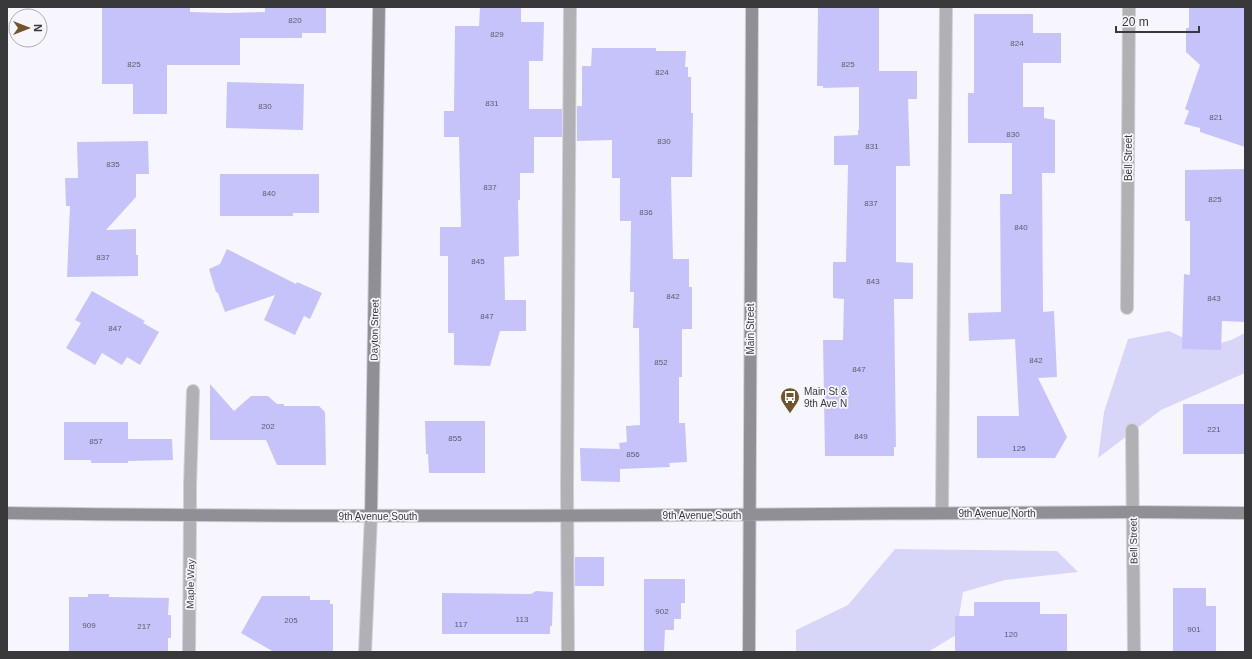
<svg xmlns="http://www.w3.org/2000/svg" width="1252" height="659" font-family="Helvetica,sans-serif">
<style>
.green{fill:#d7d6f9}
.building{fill:#c6c3fb}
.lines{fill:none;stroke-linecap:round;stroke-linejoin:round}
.lane-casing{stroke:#d1d0d7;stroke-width:14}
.street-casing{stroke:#d1d0d7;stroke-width:14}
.secondary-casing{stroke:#d1d0d7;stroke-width:14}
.lane{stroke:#b1b1b5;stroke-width:12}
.street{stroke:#b1b1b5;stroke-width:12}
.secondary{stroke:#8f8f95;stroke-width:12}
.labels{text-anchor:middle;stroke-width:3.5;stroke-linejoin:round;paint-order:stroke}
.number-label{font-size:8px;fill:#5c5c6c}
.street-label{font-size:10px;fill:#39393c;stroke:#f7f6fe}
.poi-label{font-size:10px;fill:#39393c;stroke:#f7f6fe;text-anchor:start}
</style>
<rect width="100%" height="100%" fill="#f7f6fe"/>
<path class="green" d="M1169 331 1204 348 1231 340 1245 333V373L1161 410 1098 458 1104 412 1128 339Z
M895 549 1057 551 1078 572 1005 580 963 592 956 635 928 652H796V630L848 605Z"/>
<path class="building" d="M102 7H190V12L226 13 265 12V7H326V33H302V38H240V65H167V114H133V84H102Z
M480 7H521V22H544L543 61H529V109H562V137H534V173H520V200H518L519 256 504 257 505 300H526V331H500L490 366 454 365V333H448V256H440V227H461L459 137H444V111H454L455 26H479Z
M818 7H879V71H917V99H908L910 166H896V262L913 263V299H894L896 447H894V456H825L823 340H843L844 299 833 298V262H846L848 165H834V136L858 135V130H859V87L823 88V86H817Z
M1189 7H1245V147L1200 132V128L1184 124 1189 111 1185 109 1200 65 1186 52V28H1189Z
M974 14H1033V33H1061V63H1023V107H1044V118L1055 120V173H1042L1043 312 1054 311 1057 377 1038 378 1067 437 1055 458H977V416H1019L1015 339 969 341 968 313 1001 312 1000 194H1012V143H968V93H974Z
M592 48H656V51H686L685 67H688V77H691V113H693L692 177H671L673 259H689V287H692V329H682V377H679V423H685L687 462 669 463 670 467 620 469V482L581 481 580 448 620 449 619 443 627 442 626 426 640 425 639 328H633L634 292H630L631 221H620V178H612V140L577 141V106H582V66H591Z
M227 82 304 84 303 130 226 128Z
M148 141 149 174H136V197L106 230 136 229V255H138V276L67 277 70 206H66L65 178H78L77 142Z
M1245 169V322L1222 321 1221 350 1182 349 1184 274 1190 275V221H1185V170Z
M220 174H319V213H293V216H220Z
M227 249 296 284 297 282 322 293 310 319 304 316 295 335 264 320 275 295 225 312 218 293 216 292 209 269 220 264Z
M92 291 145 321 143 323 159 332 140 365 127 357 122 365 102 353 95 365 66 348 81 323 75 320Z
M210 384 234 411 251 396H268L277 404H284V406H319L325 412 326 465H277L266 440H210Z
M1183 404H1245V454H1183Z
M425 421H485V473H429L428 454H426Z
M64 422H128V439H172L173 460 128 461V463H91V460H64Z
M575 557H604V586H575Z
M644 579H685V603H681V619H674V630H665L664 652H644Z
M1173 588H1206V606H1216V652H1173Z
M536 591 553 592 552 626H550V634H442V593L531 594Z
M88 594H109V597L169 598 168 615H171V638H168V652H69V597H88Z
M262 596H310V600H330V604H333V652H274L241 633Z
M974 602H1040V614H1067V652H955V616H974Z"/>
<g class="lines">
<g class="lane-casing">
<path id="lane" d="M942 513 946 7
M190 516V485L193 391
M568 652 567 486 570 7"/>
</g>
<g class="street-casing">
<path id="street" d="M1127 308 1129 7
M1132 430 1134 652
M189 652 190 516
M365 652 371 516"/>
</g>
<g class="secondary-casing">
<path id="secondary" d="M7 513C382 519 757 514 1133 512L1245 513
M371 516 379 7
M749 652 752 7"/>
</g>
<use href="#lane" class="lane"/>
<use href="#street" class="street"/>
<use href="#secondary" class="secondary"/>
</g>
<defs>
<g id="bus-pin" transform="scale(1)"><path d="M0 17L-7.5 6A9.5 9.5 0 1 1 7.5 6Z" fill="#725529" stroke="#f7f6fe"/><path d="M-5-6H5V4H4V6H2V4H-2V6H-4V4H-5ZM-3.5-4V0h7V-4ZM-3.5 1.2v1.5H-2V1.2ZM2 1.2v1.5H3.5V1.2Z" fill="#fff"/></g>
</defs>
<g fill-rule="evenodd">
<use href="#bus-pin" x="790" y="397"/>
</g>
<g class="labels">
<g class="number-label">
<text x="295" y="23">820</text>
<text x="497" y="37">829</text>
<text x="1017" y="46">824</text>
<text x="134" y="67">825</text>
<text x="848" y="67">825</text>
<text x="662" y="75">824</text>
<text x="492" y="106">831</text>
<text x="265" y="109">830</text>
<text x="1216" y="120">821</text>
<text x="1013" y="137">830</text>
<text x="664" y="144">830</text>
<text x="872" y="149">831</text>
<text x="113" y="167">835</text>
<text x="490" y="190">837</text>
<text x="269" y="196">840</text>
<text x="1215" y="202">825</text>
<text x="871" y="206">837</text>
<text x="646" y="215">836</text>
<text x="1021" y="230">840</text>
<text x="103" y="260">837</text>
<text x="478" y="264">845</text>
<text x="873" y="284">843</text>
<text x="673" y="299">842</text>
<text x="1214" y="301">843</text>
<text x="487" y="319">847</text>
<text x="115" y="331">847</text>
<text x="1036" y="363">842</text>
<text x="661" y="365">852</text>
<text x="859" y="372">847</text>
<text x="268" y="429">202</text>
<text x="1214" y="432">221</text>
<text x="861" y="439">849</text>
<text x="455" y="441">855</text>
<text x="96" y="444">857</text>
<text x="1019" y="451">125</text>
<text x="633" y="457">856</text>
<text x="662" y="614">902</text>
<text x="522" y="622">113</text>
<text x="291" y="623">205</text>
<text x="461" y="627">117</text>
<text x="89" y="628">909</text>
<text x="144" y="629">217</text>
<text x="1194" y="632">901</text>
<text x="1011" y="637">120</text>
</g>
<g class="street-label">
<text transform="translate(1128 158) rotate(-90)" y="4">Bell Street</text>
<text transform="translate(750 329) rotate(-90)" y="4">Main Street</text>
<text transform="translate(374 330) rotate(-89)" y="4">Dayton Street</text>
<text x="997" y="517">9th Avenue North</text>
<text x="702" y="519">9th Avenue South</text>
<text x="378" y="520">9th Avenue South</text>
<text transform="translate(1133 541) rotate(-91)" y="4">Bell Street</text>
<text transform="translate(190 584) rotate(-89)" y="4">Maple Way</text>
</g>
<g class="poi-label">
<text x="804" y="395">Main St &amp;<tspan x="804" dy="12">9th Ave N</tspan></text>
</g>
</g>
<rect width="1252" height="659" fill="none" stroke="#39393c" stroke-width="16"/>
<g transform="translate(28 28) rotate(90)"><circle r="19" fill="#f7f6fe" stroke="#abaab0"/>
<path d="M0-3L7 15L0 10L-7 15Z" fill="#725529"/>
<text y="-6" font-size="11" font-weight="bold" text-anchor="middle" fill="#39393c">N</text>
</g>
<path d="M1116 26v6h83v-6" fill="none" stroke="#39393c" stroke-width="2"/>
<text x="1122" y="26" font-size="12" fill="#39393c" stroke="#f7f6fe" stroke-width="3" paint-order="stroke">20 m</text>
</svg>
